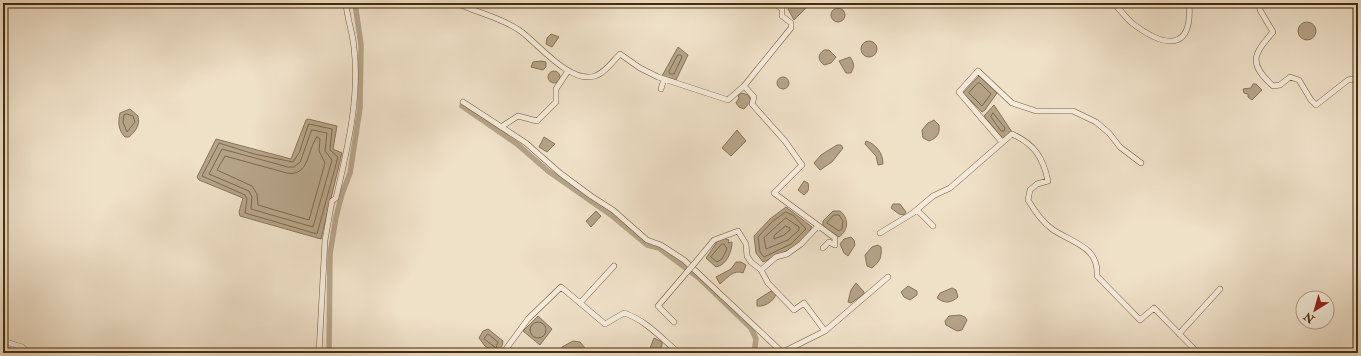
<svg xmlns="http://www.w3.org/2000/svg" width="1361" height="356" font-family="'IM FELL Double Pica',serif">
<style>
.water{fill:#b5a388;stroke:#887456}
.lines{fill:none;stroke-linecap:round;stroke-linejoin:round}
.shore{stroke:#7d684a;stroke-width:1}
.canal{stroke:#b5a388;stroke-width:5.5}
.minor-casing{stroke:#705a3b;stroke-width:6}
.minor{stroke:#f5ebdb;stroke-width:5}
.minor-bridge-casing{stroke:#705a3b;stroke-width:6;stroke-linecap:butt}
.minor-bridge{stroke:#f5ebdb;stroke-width:5}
</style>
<rect width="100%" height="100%" fill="#efe0c8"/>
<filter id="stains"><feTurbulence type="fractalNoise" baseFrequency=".005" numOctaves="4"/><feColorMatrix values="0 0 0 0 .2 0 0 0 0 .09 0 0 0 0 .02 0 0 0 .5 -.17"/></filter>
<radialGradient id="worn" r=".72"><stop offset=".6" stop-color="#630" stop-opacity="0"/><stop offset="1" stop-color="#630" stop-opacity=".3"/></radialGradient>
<path class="water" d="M793 3H808L807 7 794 20 788 9Z
M831 15a7 7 0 1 1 14 0a7 7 0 1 1-14 0Z
M1298 31a9 9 0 1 1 18 0a9 9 0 1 1-18 0Z
M551 34 559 37 552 47 546 44 547 38Z
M861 49a8 8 0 1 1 16 0a8 8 0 1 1-16 0Z
M678 47 688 55 676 80 662 76Z
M824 50H829L836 57 831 63 824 65C818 60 817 55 824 50Z
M850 57C854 63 855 66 851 73H846L839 61Z
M541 61 546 62V67L543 70 531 67 533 62Z
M548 77a6 6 0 1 1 12 0a6 6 0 1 1-12 0Z
M979 76 997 93 985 110 982 112 963 93Z
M777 83a6 6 0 1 1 12 0a6 6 0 1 1-12 0Z
M1253 84H1256L1262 90 1252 100 1248 97V94L1244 93 1243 89 1251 88Z
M742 93 748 95 751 101 744 109 739 107 736 103 739 98 738 95Z
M994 105 1012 132 1003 139 984 116Z
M130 109 138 116C140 125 136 131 129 137H125C118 130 118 122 120 113Z
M308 119 337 126 333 149 342 153 321 239 240 216 239 212 243 198 199 180 197 177 216 139 291 159 306 120Z
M934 120 939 125C940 134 937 138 929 141L923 138 922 130 928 123Z
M737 130 746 141 731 156 722 148Z
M544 137 555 144 547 152 539 147Z
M866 141C876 144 883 153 883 164L878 165 876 156 865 144Z
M837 145H841L843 148 832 162 820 170 814 163 821 155Z
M804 181 808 183C809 189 809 191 804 195L798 190Z
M893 204H900L906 212 904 215 899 214 891 208Z
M786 207 812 227 806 237 793 248 763 262 756 253 754 236 770 219Z
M596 211 601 216 591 227 586 221Z
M833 211H840C849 218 849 230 839 237L823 226V221Z
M851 237 854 240 855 245 848 256 844 253 840 244 844 239Z
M723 238 729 240 728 243 732 242C732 251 727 265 716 267L706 258 717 242Z
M878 245 881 247C882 258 880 261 872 268L867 266 865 255 872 247Z
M736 262H741L746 265 743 273C734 269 727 278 720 284L716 277 731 269Z
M856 283 864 292V294L851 303 848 302 851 290Z
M908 286 917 291V295L910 300 904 297 901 292Z
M952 288 956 290 958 297C951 303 945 304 937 298L940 293Z
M771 291 776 294C774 301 765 307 757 306V300Z
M960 315 965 317 967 320 962 330 957 331 946 325 945 321 949 316Z
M538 316 552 329 540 345 523 331Z
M488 329 503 341 502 346 496 353 485 346 479 338 483 331Z
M654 338 662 342V346L657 353H648Z
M573 341 580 342 585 348 584 353H561L562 347Z"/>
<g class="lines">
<path class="shore" d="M678 55H681L682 57 674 74H670L669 72Z
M978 83H980L991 94 982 106 969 93Z
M993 113 1005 128 1004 131H1001L991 117Z
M127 114 133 116 135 122 127 132 123 122 124 115Z
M309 124 332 129 330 150 338 157 317 234 245 213 247 199 245 195 202 176 219 143 254 154 293 162 299 153Z
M312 130 327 133 325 151 332 160 313 227 251 209 252 197 249 191 209 174 222 149 288 167H294L300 162Z
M317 137 320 139 319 151 325 163 309 220 258 205 257 194 252 186 217 170 225 156 287 173C310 177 307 149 317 137Z
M786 212 794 216 806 229 791 244 764 257 760 252 758 237 772 222Z
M834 215H839L843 221 842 229 839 231 827 223Z
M786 218 799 227V230L788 240 766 249 764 238Z
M786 226 790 228V230L784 235 774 239V236Z
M722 244H724L727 249 722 259 717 262 711 257Z
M530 330a8 8 0 1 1 16 0a8 8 0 1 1-16 0Z
M488 334 498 342 496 348 484 339Z"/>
<path class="canal" d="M462 106 517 144 548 171 611 215 647 245 659 248 699 278 751 328 756 339 754 353
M329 353 330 254 336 217 342 194 350 173 360 108 361 45 355 3"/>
<g class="minor-casing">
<path id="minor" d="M457 3C477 13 500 17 519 30 538 43 569 84 595 76 605 73 613 61 620 54L640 68 658 77 728 100 744 86 754 97 752 104 785 141 802 165 774 193 835 238V245L829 242 823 248
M1113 3C1120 9 1125 17 1132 23 1163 47 1193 53 1189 3
M1259 3 1260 10 1273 32C1253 55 1248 63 1273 86L1280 85 1290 77 1299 80 1311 100 1316 105 1348 80 1358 78
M744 86 791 28V23L782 16V9L775 3
M661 89 664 79
M463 102 526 143 560 173 591 196 613 210 647 240 661 245 684 260 783 353
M501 127 518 116 537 121 556 102V89L568 71
M1002 142 959 92 978 71 1012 103 1036 111H1073L1096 122 1109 133 1120 147 1141 163
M917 210 933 226
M880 233 913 213 933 196 950 188 1012 134C1034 144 1043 157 1048 181L1037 184 1030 190 1028 200C1034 210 1042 222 1052 229 1072 243 1099 246 1097 276L1140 320 1154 308 1198 353
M694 264 714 240 738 231 746 244 747 256 751 262 761 270 768 283 794 310 804 303 825 331 783 352
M761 270 776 257 787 254 801 244 818 226
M580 303 614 266
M674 322 658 306 687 272
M825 331 888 277
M1179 334 1220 289
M3 341 22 347 29 353
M319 353 325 240 332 201 336 198C347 150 360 98 354 48 353 33 347 19 346 3
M503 353 528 319 561 287 605 324 624 313C646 320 662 339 679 353"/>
</g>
<use href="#minor" class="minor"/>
<g class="minor-bridge-casing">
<path id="minor-bridge" d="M687 272 694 264"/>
</g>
<use href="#minor-bridge" class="minor-bridge"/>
</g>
<rect width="1361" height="356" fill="none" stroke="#efe0c8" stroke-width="16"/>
<rect x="4" y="4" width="1353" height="348" fill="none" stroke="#452d0c" stroke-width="2"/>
<rect x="8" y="8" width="1345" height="340" fill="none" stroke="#452d0c"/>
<g transform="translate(1315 310) rotate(217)"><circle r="19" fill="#f5ebdb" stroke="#af9f88"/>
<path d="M0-3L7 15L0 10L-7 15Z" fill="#8f2418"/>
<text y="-6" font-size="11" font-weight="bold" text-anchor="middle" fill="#452d0c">N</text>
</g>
<rect width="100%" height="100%" filter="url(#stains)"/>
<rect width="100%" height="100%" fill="url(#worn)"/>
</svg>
